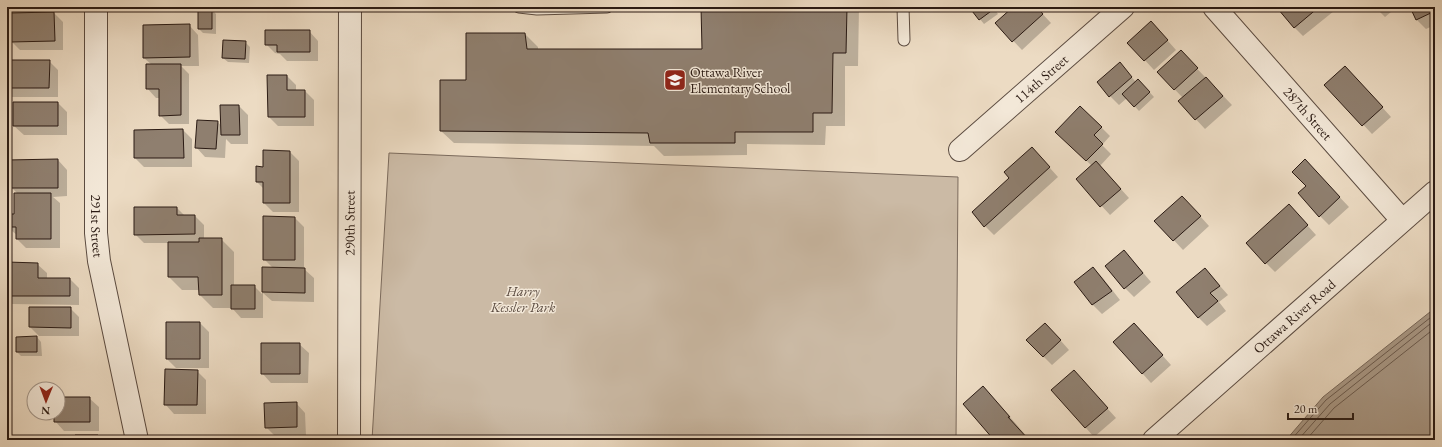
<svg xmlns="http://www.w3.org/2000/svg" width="1442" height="447" font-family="'EB Garamond',serif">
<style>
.green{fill:#cbbaa5;stroke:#7b6a5c}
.water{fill:#aa9a88;stroke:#77675a}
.shadow{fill:#0003}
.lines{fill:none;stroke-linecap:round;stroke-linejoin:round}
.shore{stroke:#6a5a4e;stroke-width:1}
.building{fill:#8f7f6f;stroke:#2b1b14}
.service-casing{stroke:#5b4b40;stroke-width:13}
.minor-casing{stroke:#5b4b40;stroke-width:24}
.tertiary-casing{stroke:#5b4b40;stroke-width:24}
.service{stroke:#f3e8d8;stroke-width:11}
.minor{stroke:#f3e8d8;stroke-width:22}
.tertiary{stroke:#f3e8d8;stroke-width:22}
.labels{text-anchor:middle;stroke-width:3;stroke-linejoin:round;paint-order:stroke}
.poi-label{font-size:14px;fill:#2b1b14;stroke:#f3e8d8;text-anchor:start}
.street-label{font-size:14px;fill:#2b1b14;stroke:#f3e8d8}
.park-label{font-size:14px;font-style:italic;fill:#5b4b40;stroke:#f3e8d8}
</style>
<rect width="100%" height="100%" fill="#ecdbc3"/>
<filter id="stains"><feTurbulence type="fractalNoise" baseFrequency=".005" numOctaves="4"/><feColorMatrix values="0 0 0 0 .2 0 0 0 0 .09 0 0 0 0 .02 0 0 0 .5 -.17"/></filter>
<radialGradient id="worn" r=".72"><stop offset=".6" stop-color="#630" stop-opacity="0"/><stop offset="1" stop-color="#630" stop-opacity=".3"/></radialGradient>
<path class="green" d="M389 153 958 177 956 440H372Z"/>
<path class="water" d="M1435 308V440H1286L1323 397Z"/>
<path class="shadow" d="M143 7H183V10H145Z
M702 7H859L858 66H845V126H826L825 145 747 144V155L664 156 654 146 454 143 441 131 467 81 525 34 538 47V50H703Z
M970 7H993L998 14 984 24Z
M1014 7H1036L1051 23 1022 50 996 23Z
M1282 7H1339L1303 36 1294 27Z
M1375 7H1397L1385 17Z
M1411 7H1435V25L1426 29 1417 20Z
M212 10 216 14V34L203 33 199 29Z
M54 13 63 22V50H20L11 41Z
M189 25 198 35 199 66H181L189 74V124H169L160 115V98H156L147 88 152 65 144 58Z
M309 31 318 41V61H287L280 54 275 53 266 44Z
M1160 32 1176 50 1154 70 1129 43Z
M245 42 250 47 249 63 228 62 223 58Z
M1180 51 1232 105 1205 129 1179 101 1183 98 1158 72Z
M7 61H49L58 70V97H12L7 91Z
M1127 72 1135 81 1143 85 1154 97 1139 111 1127 98 1119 105 1110 96Z
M287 76 296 85V91H305L314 100V126H278L269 117Z
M1354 76 1391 117 1372 134 1326 85Z
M58 103 67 112V135H24L14 126Z
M239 106 248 115V144H231L226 139 225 158 205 157 196 147 218 122 222 127Z
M1101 127 1110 136 1102 145 1111 154 1100 166 1129 198 1110 215 1077 179 1092 166 1066 141Z
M183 130 192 139V167H144L135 158V131Z
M290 152 299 161V212H273L264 203V189L257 182 264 168Z
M1041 158 1058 177 994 235 985 226Z
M58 160 67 170V196L53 197 60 203V248H26L17 239V235L12 231V255H7L8 215H15L18 194 12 188V184L7 179V161Z
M1314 170 1349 207 1329 225 1320 216 1307 186Z
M1191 206 1209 226 1183 250 1156 221Z
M177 208 185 216H195L204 225V239H221L234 252V286H254L262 294 263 268H273L264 259 295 218 304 227V269L314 278V302L272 301 263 293V318H241L232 308H213L200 295V290H182L169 277V243H144L135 234Z
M1298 215 1316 235 1275 272 1266 263Z
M1133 261 1151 282 1134 297 1125 288Z
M7 263 37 264 47 273V279H70L79 288V305L12 304 7 299Z
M1093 268 1102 277 1120 300 1102 314 1093 305 1076 282Z
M1205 269 1228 295 1219 302 1226 311 1207 326 1198 317Z
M30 308H70L79 317V336H39L30 327Z
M200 323 209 332V368H176L167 359Z
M1134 324 1171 365 1151 383 1142 373Z
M1054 333 1069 350 1052 365 1043 356Z
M37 337 41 342 42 356H21L17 352Z
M299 344 309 353 308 383H271L262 373Z
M197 371 206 380V414H174L165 404Z
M1083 381 1116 418 1094 437 1052 390Z
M983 388 996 401 1030 440H995Z
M58 398H89L99 407V431H64L55 421V413H58Z
M296 403 305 413 306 436H275L266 427Z"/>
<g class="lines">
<path class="shore" d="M1291 440 1326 400 1435 314
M1298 440 1330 404 1435 320
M1306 440 1334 408 1435 328"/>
</g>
<path class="building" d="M701 7H847L846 53H833L832 113H813V132H735V143H650L648 133 440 131V80H466V33H525L527 49H702Z
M969 7H993L994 9 979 20Z
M1013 7H1037L1043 14 1012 42 995 23Z
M1280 7H1319L1294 28 1278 9Z
M1410 7H1435V11L1416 20Z
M198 8 212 9V29H198Z
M54 12 55 41 10 42 9 13Z
M1151 21 1168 40 1144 61 1127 43Z
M190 24V57L143 58V25Z
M265 30H310V52H277V45H265Z
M223 40 246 41 245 59 222 58Z
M1181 50 1198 68 1174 90 1157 72Z
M7 60H50L49 88H7Z
M1120 62 1132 77 1109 97 1097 82Z
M146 64H181V115L159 116V89H146Z
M1345 66 1383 107 1362 126 1324 85Z
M267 75H287V90H305V117H268Z
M1206 77 1223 96 1195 120 1178 101Z
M1138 79 1150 92 1134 107 1122 94Z
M13 102H58V126H13Z
M220 105H239L240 135H221Z
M1080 106 1102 127 1094 135 1103 144 1086 161 1055 132Z
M197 120 218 121 216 149 195 148Z
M183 129 184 158H134V130Z
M1032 147 1050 167 984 227 972 212 1009 178 1004 172Z
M263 150 290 151V203H263V182H256V166L263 167Z
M58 159V188H11V177H7V160Z
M1305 159 1340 197 1319 217 1298 193 1306 186 1292 172Z
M1096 161 1121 189 1100 207 1076 179Z
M14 193H51V239H16V227H7V214H14Z
M1182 196 1201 216 1173 241 1154 221Z
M1289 204 1308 225 1265 264 1246 243Z
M134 207H177V215H195V234L134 235Z
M263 216 295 217V260H263Z
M199 238H222V295H199L198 277H168V242H199Z
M1124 250 1143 273 1124 289 1105 266Z
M7 262 38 263V278H70V296H7Z
M262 267 305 268V293L262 292Z
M1093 267 1112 291 1092 305 1074 282Z
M1205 268 1220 286 1210 293 1218 301 1198 318 1176 292Z
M231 285H255V309H231Z
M29 307H71V328L29 327Z
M166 322H200V359H166Z
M1045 323 1061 340 1043 357 1026 340Z
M1134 323 1163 355 1142 374 1113 342Z
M37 336V352H16V337Z
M261 343H300V374H261Z
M165 369 198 370 197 405H164Z
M1074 370 1108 408 1085 428 1051 390Z
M983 386 1010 417H1008L1029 440H994L963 404Z
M58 397H90V422H54V413H58Z
M297 402V427L265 428 264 403Z
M75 435H98V440H75Z
M199 436 219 437V440H199Z
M63 437V440H52Z"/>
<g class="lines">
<g class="service-casing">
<path id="service" d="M519 7 537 9 607 7
M903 7 904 40"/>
</g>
<g class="minor-casing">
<g id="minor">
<path id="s1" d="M96 7V233L99 261 137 440"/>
<path id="s2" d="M1214 7 1402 220"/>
<path id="s3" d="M960 150 1123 7"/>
</g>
</g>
<g class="tertiary-casing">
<g id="tertiary">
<path id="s4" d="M349 440 350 7"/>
<path id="s5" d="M1154 440 1435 192"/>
</g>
</g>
<use href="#service" class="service"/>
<use href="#minor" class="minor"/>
<use href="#tertiary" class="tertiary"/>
</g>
<defs>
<g id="school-square" transform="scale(1.15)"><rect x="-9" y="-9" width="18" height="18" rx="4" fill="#8f2418" stroke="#f3e8d8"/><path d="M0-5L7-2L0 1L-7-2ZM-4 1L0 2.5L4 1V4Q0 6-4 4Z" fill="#fff"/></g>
</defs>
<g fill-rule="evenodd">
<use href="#school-square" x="675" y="80"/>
</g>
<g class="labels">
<g class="poi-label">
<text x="690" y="77">Ottawa River<tspan x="690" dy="16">Elementary School</tspan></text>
</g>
<g class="street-label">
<text dy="5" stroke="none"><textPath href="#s3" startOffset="108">114th Street</textPath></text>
<text dy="5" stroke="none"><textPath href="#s2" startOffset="142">287th Street</textPath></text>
<text dy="5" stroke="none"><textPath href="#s4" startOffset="217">290th Street</textPath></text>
<text dy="5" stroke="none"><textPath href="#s1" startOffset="219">291st Street</textPath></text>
<text dy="5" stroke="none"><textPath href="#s5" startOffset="187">Ottawa River Road</textPath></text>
</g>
<g class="park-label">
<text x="523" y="296">Harry<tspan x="523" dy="16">Kessler Park</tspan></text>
</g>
</g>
<rect width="1442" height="447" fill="none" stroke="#ecdbc3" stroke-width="24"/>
<rect x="8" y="8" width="1426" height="431" fill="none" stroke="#2b1b14" stroke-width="2"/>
<rect x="12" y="12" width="1418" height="423" fill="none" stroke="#2b1b14"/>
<g transform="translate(46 401) rotate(181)"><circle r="19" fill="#f3e8d8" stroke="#a3968a"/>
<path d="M0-3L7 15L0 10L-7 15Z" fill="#8f2418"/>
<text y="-6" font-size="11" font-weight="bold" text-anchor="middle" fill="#2b1b14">N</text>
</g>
<path d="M1288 413v6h65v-6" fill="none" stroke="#2b1b14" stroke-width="2"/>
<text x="1294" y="413" font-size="12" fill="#2b1b14" stroke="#f3e8d8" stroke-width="3" paint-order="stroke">20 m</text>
<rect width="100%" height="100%" filter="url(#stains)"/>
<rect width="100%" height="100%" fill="url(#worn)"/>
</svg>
